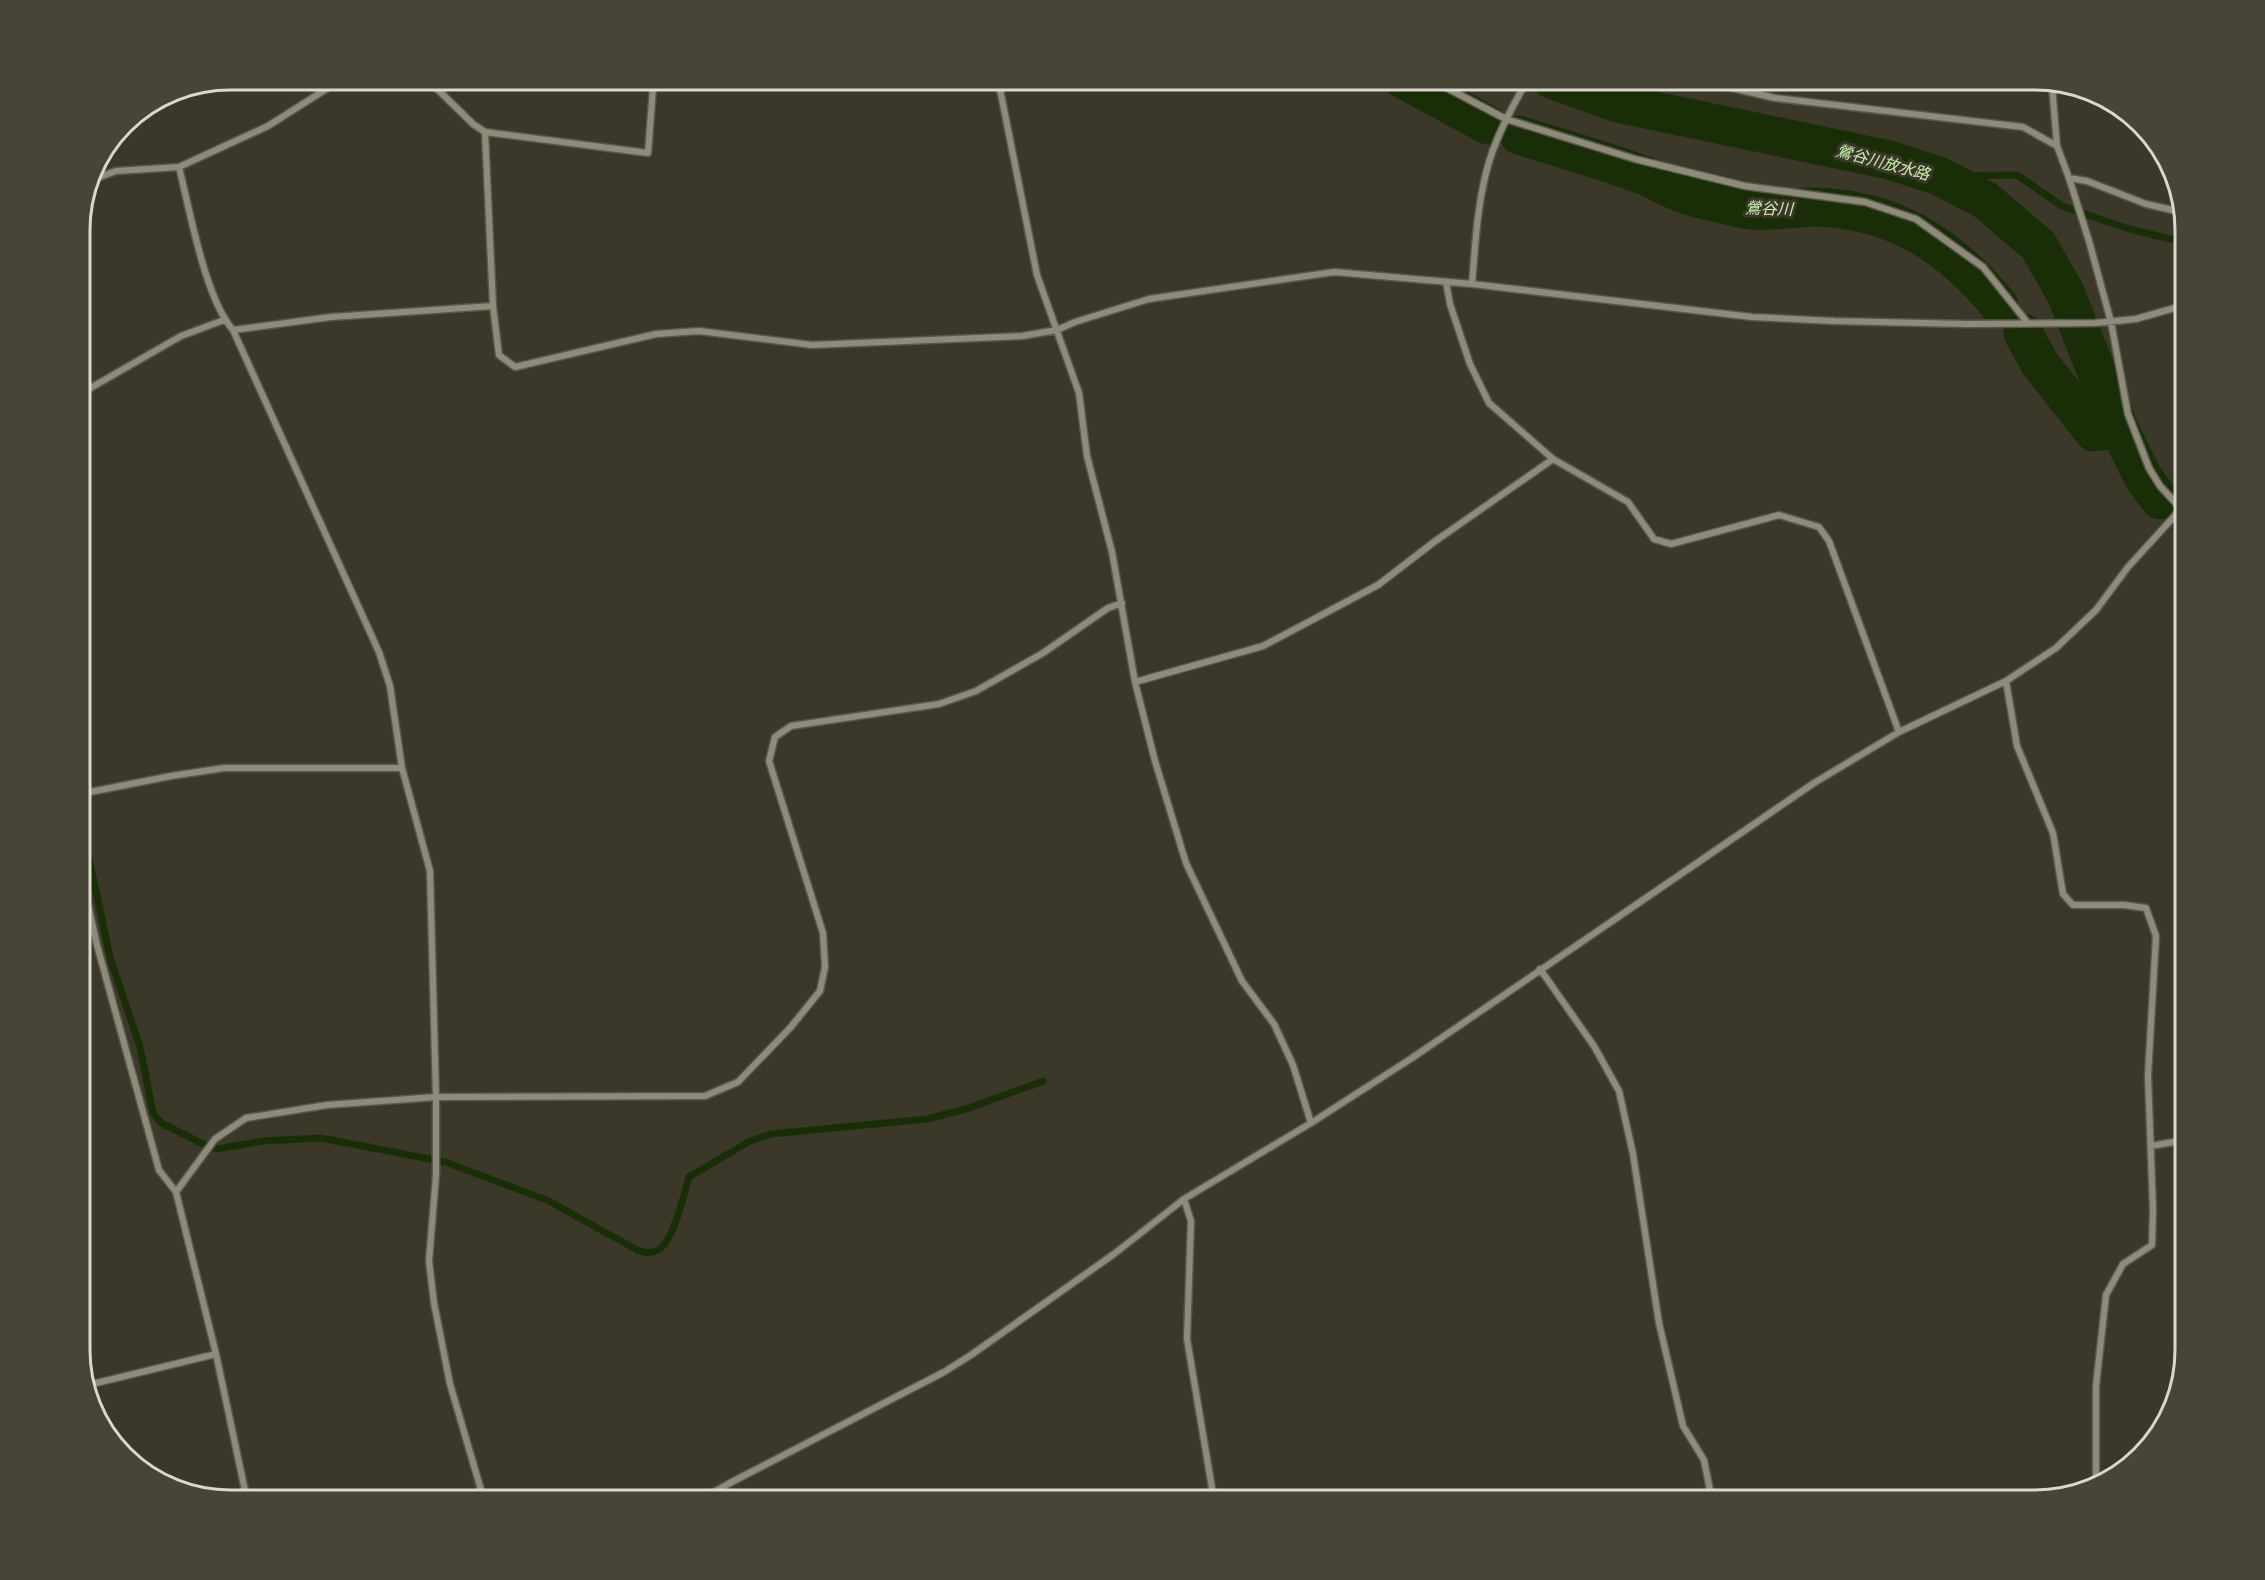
<svg xmlns="http://www.w3.org/2000/svg" width="2265" height="1580" font-family="Bitter,'Noto Sans JP',serif">
<style>
.lines{fill:none;stroke-linecap:round;stroke-linejoin:round}
.stream{stroke:#192e07;stroke-width:7}
.river{stroke:#192e07;stroke-width:39}
.minor-casing{stroke:#59564b;stroke-width:9}
.minor{stroke:#8f8b7b;stroke-width:6}
.labels{text-anchor:middle;stroke-width:6;stroke-linejoin:round;paint-order:stroke}
.water-label{font-size:16px;font-style:italic;fill:#c7efad;stroke:#3b382a}
.rim{fill:none;stroke:#d9d7cf;stroke-width:3}
</style>
<rect width="100%" height="100%" fill="#3b382a"/>
<g class="lines">
<path class="stream" d="M1939 176 2017 175 2062 206 2126 228 2170 239H2185
M80 817 111 961 140 1047 153 1113 161 1123 203 1144 217 1149 263 1141 321 1138 445 1162 549 1201 637 1250C644 1252 649 1254 656 1251 673 1245 684 1194 689 1177L750 1141 771 1134 927 1119 969 1108 1043 1081"/>
<path class="river" d="M1403 79 1488 125
M1551 79 1617 103 1889 160 1939 176 1985 200 2038 245 2065 292 2119 428 2143 477 2160 500
M1519 135C1559 148 1600 159 1640 174 1655 179 1668 188 1682 193 1699 200 1720 203 1739 208 1765 214 1790 207 1816 207 1896 210 1949 245 1999 305
M2023 333 2040 364 2094 432 2119 428"/>
<g class="minor-casing">
<path id="minor" d="M427 79 473 124 485 132
M998 79 1037 275 1079 393 1087 456 1112 552 1135 682 1155 761 1186 863 1242 981 1274 1024 1293 1065 1311 1123
M1430 79 1506 119 1635 159 1745 186 1865 202 1916 219 1983 267 2027 322
M1693 79 1775 98 2023 127 2057 146
M2052 85 2057 146 2069 178 2089 241 2111 322 2128 414 2149 468 2160 486 2185 513
M179 167 268 126 339 81
M2069 178 2087 181 2146 204 2181 212
M89 181 116 171 179 167C190 211 205 298 233 330L379 652 390 686 402 768 430 871 436 1097V1175L429 1261 434 1303 450 1384 484 1500
M1446 282 1450 304 1470 364 1489 403 1553 459 1628 502 1654 539 1671 544 1779 515 1819 527 1829 541 1899 732
M1472 284C1475 247 1477 209 1486 173 1494 140 1511 109 1528 79
M493 306 485 132 648 153 653 88 688 79
M233 330 331 317 493 306 499 355 515 367 656 334 699 331 812 345 1022 336 1057 330 1075 322 1149 299 1334 272 1472 284 1752 317 1834 321 1967 324 2095 323 2136 319 2185 305
M80 394 181 336 224 320
M2006 681 2017 746 2053 833 2063 894 2073 905H2124L2146 908 2156 936 2148 1076 2153 1210 2152 1245 2123 1264 2106 1295 2096 1386V1484
M1135 682 1263 646 1378 585 1434 542 1553 459
M80 794 171 776 224 768H402
M80 869 97 945 159 1170 176 1192 216 1354 247 1500
M1540 969 1594 1046 1619 1091 1633 1154 1659 1323 1683 1426 1704 1460 1712 1500
M2151 1146 2185 1140
M176 1192 215 1139 246 1118 327 1105 436 1097 705 1096 738 1082 790 1028 820 991 825 967 823 933 769 761 775 737 791 726 939 704 976 691 1043 653 1108 608 1122 603
M1184 1199 1191 1221 1187 1339 1214 1500
M88 1385 216 1354
M700 1500 728 1484 944 1372 971 1355 1114 1254 1184 1199 1311 1123 1412 1058 1814 783 1899 732 2006 681 2056 648 2096 610 2128 567 2181 509"/>
</g>
<use href="#minor" class="minor"/>
</g>
<g class="labels">
<g class="water-label">
<text transform="translate(1883 162) rotate(15)" y="6">鶯谷川放水路</text>
<text transform="translate(1769 208) rotate(2)" y="6">鶯谷川</text>
</g>
</g>
<path d="M0 0H2265V1580H0ZM230 90H2035A140 140 0 0 1 2175 230V1350A140 140 0 0 1 2035 1490H230A140 140 0 0 1 90 1350V230A140 140 0 0 1 230 90Z" fill="#484537" fill-rule="evenodd"/>
<path class="rim" d="M230 90H2035A140 140 0 0 1 2175 230V1350A140 140 0 0 1 2035 1490H230A140 140 0 0 1 90 1350V230A140 140 0 0 1 230 90Z"/>
</svg>
